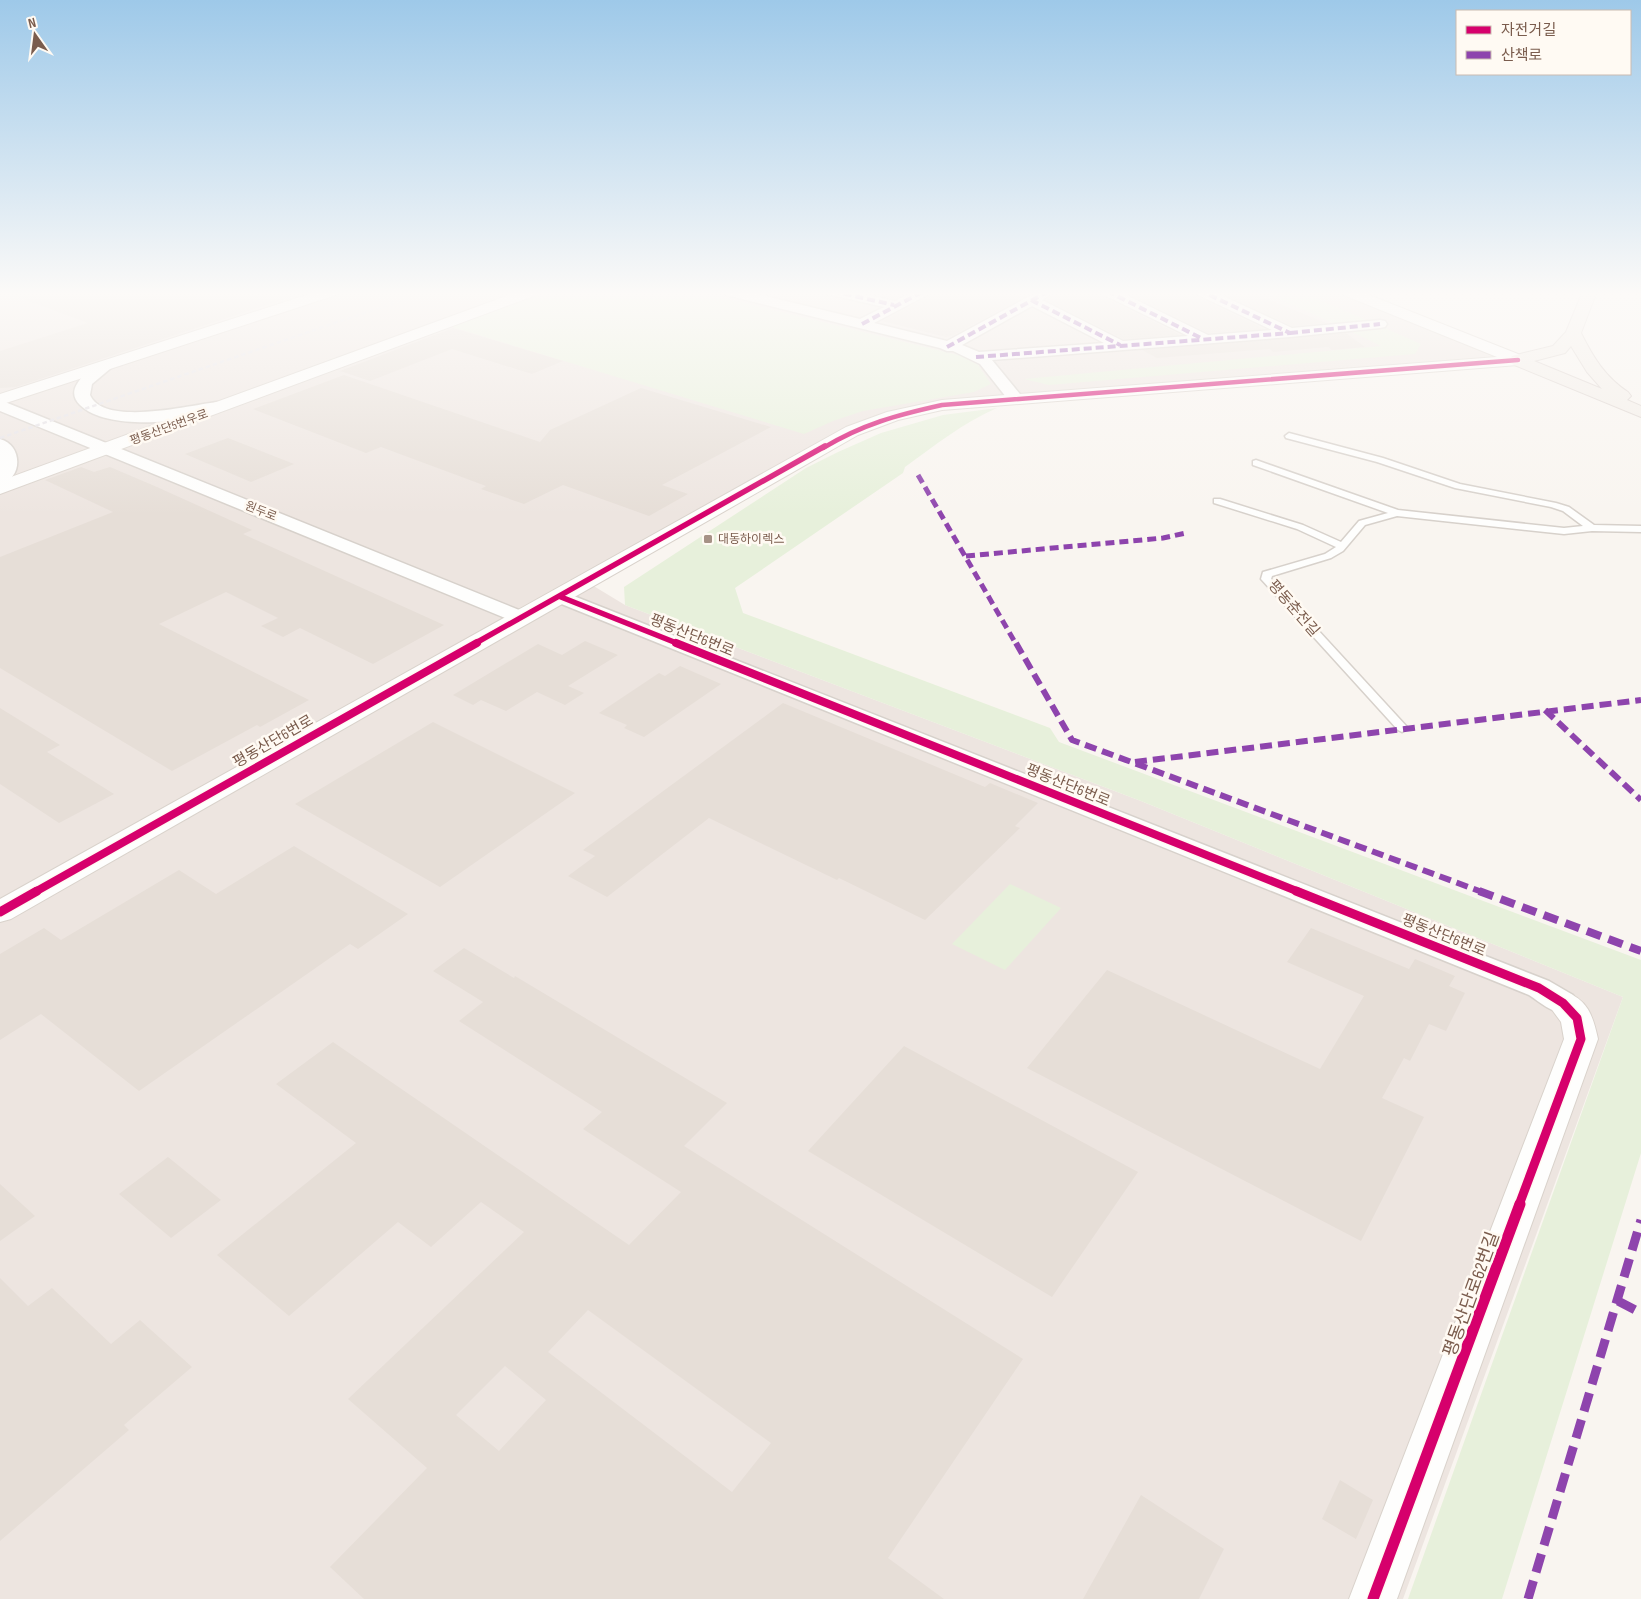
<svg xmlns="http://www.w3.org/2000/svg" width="1641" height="1599" font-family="'Sofia Sans Condensed','Noto Sans KR',sans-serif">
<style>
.industrial{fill:#ede5e0}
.green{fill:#e7f0db}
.building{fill:#e6ded7;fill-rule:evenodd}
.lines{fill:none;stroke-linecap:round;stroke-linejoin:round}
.lane-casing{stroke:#d7d1cb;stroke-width:3}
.street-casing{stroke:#d7d1cb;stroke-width:3}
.secondary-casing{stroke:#d9d2cb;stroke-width:2}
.primary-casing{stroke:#dad1cc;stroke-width:2}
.lane{fill:#fefefd;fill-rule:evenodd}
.street{fill:#fefefd;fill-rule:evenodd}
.secondary{fill:#fefefd;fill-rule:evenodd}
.primary{fill:#f3eee8;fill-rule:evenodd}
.rail{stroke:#e6e3e7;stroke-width:2.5;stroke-dasharray:4.5 3;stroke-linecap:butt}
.quiet-far4{stroke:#8e44ad;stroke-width:4;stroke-dasharray:8 4;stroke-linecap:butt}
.quiet-far3{stroke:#8e44ad;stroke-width:5;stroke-dasharray:9 5;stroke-linecap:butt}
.quiet-far2{stroke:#8e44ad;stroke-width:6;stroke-dasharray:12 6;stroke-linecap:butt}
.quiet-far1{stroke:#8e44ad;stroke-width:8;stroke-dasharray:15 8;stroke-linecap:butt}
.quiet{stroke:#8e44ad;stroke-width:9;stroke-dasharray:19 9;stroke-linecap:butt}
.cycleway-far4-casing{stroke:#fffaf3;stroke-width:6}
.cycleway-far3-casing{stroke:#fffaf3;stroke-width:8}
.cycleway-far2-casing{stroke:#fffaf3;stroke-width:11}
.cycleway-far1-casing{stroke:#fffaf3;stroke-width:12}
.cycleway-casing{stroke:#fffaf3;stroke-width:14}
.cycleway-far4{stroke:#d6006c;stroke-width:4.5}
.cycleway-far3{stroke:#d6006c;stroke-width:5.5}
.cycleway-far2{stroke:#d6006c;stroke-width:8}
.cycleway-far1{stroke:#d6006c;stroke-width:9}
.cycleway{stroke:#d6006c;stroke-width:11}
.poi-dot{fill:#a69286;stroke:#fffaf3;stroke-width:2}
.labels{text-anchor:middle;stroke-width:5;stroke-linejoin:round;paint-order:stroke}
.far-street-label{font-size:12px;fill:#7a5c4d;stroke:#fffaf3}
.far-poi-label{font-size:12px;fill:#7a5c4d;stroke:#fffaf3;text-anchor:start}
.street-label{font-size:15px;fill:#7a5c4d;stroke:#fffaf3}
.near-street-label{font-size:18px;fill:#7a5c4d;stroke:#fffaf3}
</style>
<rect width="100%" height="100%" fill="#f9f5f0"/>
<path class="industrial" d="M0 291H1346L1518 360 1016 399 893 416 587 582 625 605 1141 801 1623 997 1403 1599H0Z"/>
<path class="green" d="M546 291H695L962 356 978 365 991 384 974 392 863 411 833 421 804 434 449 326Z
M1261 291H1300L1421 344 1415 354 1049 385 1024 379 1381 346 1342 327Z
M997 408C964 422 934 446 905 467L903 473 735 588 743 613 1050 728 1059 742 1641 960V1153L1502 1599H1408L1623 997 1141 801 625 605 624 587 806 468 838 452 881 433 943 415Z
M1010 884 1061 908 1005 970 952 944Z"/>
<path class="building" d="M7 291H297V295L16 387 0 388V351L88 323 7 293Z
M873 291H910L895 299 872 294Z
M933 291H1035L952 336 946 337 882 321 930 296Z
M1058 291H1098L1101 296 1181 335 1123 339 1046 300Z
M1122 291H1192L1195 296 1265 329 1208 333Z
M1216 291H1248L1326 323 1292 326Z
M453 328 563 361 532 374 452 349 370 381 340 371Z
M1346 333 1365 347 1332 350 1328 347 1273 352 1270 349 1157 358 1142 350Z
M344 375 540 442 550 430 641 388 771 427 662 485 688 494 649 516 563 485 524 504 481 489 486 486 381 447 366 453 253 409Z
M228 438 294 464 251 482 185 454Z
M81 467 94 472 110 467 157 487 252 530 243 534 444 625 373 664 300 628 283 637 261 626 278 618 226 592 159 624 309 700 260 727 257 725 172 771 0 668V557L113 512 45 480Z
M585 641 618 655 568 686 584 693 565 705 537 692 506 711 481 700 473 705 453 695 538 644 562 655Z
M680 666 721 684 644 737 624 728 627 725 599 713 659 673 665 676Z
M783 703 985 787 990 783 1038 803 1015 826 1020 828 925 920 839 878 837 880 709 818 607 897 568 876 595 856 583 850Z
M0 708 60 745 47 752 114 794 59 823 0 784Z
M433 722 575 793 440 887 295 804Z
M294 846 408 914 358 949 350 944 139 1091 41 1014 0 1040V954L44 928 61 940 179 870 216 894Z
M1311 928 1409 969 1415 959 1455 976 1449 986 1465 993 1446 1031 1429 1024 1410 1061 1404 1058 1382 1098 1424 1117 1361 1241 1027 1068 1107 970 1320 1069 1364 996 1287 962Z
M464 948 514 978 515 976 727 1103 684 1146 1023 1359 888 1558 944 1599H364L330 1567 427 1468 348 1399 524 1232 481 1202 431 1247 398 1222 289 1316 217 1255 356 1143 276 1084 333 1042 629 1245 681 1192 583 1129 602 1112 459 1021 483 1002 433 971ZM588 1310 771 1443 732 1492 548 1352ZM505 1366 546 1400 499 1451 456 1415Z
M904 1046 1138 1172 1052 1297 808 1151Z
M168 1157 221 1200 171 1238 119 1194Z
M0 1184 35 1216 0 1241Z
M0 1278 28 1306 52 1288 111 1344 140 1320 192 1367 124 1425 129 1430 0 1541Z
M1340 1480 1373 1500 1356 1539 1322 1519Z
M1141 1495 1224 1549 1199 1599H1083Z"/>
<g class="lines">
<g class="lane-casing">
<path id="lane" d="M1289 433 1383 458 1460 484 1556 503 1569 507 1594 525 1641 526V532L1592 531 1564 534 1397 516 1365 525 1343 551 1331 558 1272 576 1271 579 1408 728 1402 732 1398 730 1261 579 1263 572 1325 554 1336 547 1297 529 1214 503V499H1220L1303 525 1341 542 1359 521 1388 513 1253 465V461L1256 460 1398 510 1564 528 1583 526 1563 511 1551 507 1455 488 1377 462 1286 438 1285 436Z"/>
</g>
<g class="street-casing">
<path id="street" d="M720 291H744L860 319 884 307 827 294 825 291H850L895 301 914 291H931L929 294 874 323 947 341 1039 291H1056L1042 300 1123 341 1188 336 1102 294 1100 291H1118L1208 335 1272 330 1196 294 1194 291H1212L1292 328 1380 320 1385 321 1387 324 1385 327 1380 328 1290 337 992 360 1024 399 1022 402H1010L980 364 953 351H947L940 348 722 294ZM1032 306 1104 343 979 352 962 345Z
M103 363 108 365 111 368 92 384 90 395C104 427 191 405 217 402L223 404 225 407 223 410 217 412C205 413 195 417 183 419 156 424 101 426 80 405 74 399 72 392 77 384 82 375 93 366 103 363Z
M0 400 529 614 532 618 529 622 522 624 515 622 0 411Z
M0 439C23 445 23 479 0 484Z
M561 591 1549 981 1573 995 1578 1003 1573 1011C1554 1016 1544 1005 1529 995L554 601 551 597 554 593Z"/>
</g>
<g class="secondary-casing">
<path id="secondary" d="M319 291H341L339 294 0 405V394Z
M520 291H541L539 294 0 494V481Z
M1339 291H1359L1518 354 1526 360 1524 364 1518 365 942 410 898 420 858 435 11 919 0 922V899L846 427 887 412 942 400 1497 357 1341 294Z
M1563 991C1588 999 1593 1016 1598 1039L1397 1599H1349L1564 1039 1561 1022 1547 1003 1551 995Z"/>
</g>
<g class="primary-casing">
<path id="primary" d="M1583 291H1597L1581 333C1593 357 1605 377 1628 392L1631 396 1627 400 1641 406V417L1512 364 1510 360 1512 356 1553 346 1566 332ZM1571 346 1587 372 1602 389 1534 361 1565 353Z"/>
</g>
<use href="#lane" class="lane"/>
<use href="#street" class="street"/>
<use href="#secondary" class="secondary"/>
<use href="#primary" class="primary"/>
<path class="rail" d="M0 438 428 291"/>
<path class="quiet-far4" d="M832 291 894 305
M1107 291 1201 338
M1031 300 1120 345
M862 324 924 291
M1290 333 1380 324
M947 347 1049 291
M976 357 1290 333 1201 291"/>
<path class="quiet-far3" d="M918 475 1016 644
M966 556 1163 538 1186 533"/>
<path class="quiet-far2" d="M1016 643 1072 740 1482 892
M1545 710 1641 800
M1135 762 1641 700"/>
<path class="quiet-far1" d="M1479 891 1641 951"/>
<path class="quiet" d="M1618 1301 1641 1313
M1528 1599 1641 1220"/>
<g class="cycleway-far4-casing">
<path id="cycleway-far4" d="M823 448C863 424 897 415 942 405L1518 360"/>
</g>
<g class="cycleway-far3-casing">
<path id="cycleway-far3" d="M561 597 679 644
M474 644 825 446"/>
</g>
<g class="cycleway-far2-casing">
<path id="cycleway-far2" d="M676 643 1299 892
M35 892 477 643"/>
</g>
<g class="cycleway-far1-casing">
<path id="cycleway-far1" d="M1296 891 1539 988 1563 1003 1577 1018 1581 1039 1519 1205
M0 912 37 891"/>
</g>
<g class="cycleway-casing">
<path id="cycleway" d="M1373 1599 1520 1204"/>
</g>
<use href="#cycleway-far4" class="cycleway-far4"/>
<use href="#cycleway-far3" class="cycleway-far3"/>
<use href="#cycleway-far2" class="cycleway-far2"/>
<use href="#cycleway-far1" class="cycleway-far1"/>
<use href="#cycleway" class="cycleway"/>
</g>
<linearGradient id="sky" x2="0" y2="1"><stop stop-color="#9ec9e9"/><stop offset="0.57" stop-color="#fcfaf8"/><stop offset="1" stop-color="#fcfaf8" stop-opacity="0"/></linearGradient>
<rect width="1641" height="515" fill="url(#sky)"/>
<rect class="poi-dot" x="703" y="534" width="10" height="10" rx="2.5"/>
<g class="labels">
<g class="far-street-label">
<text transform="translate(169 427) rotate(-20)" y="4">평동산단5번우로</text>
<text transform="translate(261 511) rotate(22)" y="4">원두로</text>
</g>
<g class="far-poi-label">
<text x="718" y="543">대동하이렉스</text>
</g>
<g class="street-label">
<text transform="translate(1294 608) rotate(49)" y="5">평동춘전길</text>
<text transform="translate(692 635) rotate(22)" y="5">평동산단6번로</text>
<text transform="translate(273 741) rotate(-30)" y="5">평동산단6번로</text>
<text transform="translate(1068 785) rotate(22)" y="5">평동산단6번로</text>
<text transform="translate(1444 935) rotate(22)" y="5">평동산단6번로</text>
</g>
<g class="near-street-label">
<text transform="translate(1471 1294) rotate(-70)" y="6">평동산단로62번길</text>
</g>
</g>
<rect x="1456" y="10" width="175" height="65" fill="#fffaf3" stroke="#cabbb1"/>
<rect x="1466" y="26" width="25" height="8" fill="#d6006c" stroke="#cabbb1"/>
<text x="1501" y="35" font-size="15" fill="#7a5c4d">자전거길</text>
<rect x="1466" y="51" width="25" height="8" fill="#8e44ad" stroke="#cabbb1"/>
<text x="1501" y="60" font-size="15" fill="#7a5c4d">산책로</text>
<g transform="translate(35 35) rotate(346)" stroke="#fffaf3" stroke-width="4" paint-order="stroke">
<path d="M0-4L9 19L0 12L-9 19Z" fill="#7a5c4d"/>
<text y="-8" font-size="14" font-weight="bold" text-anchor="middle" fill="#7a5c4d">N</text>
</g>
</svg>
